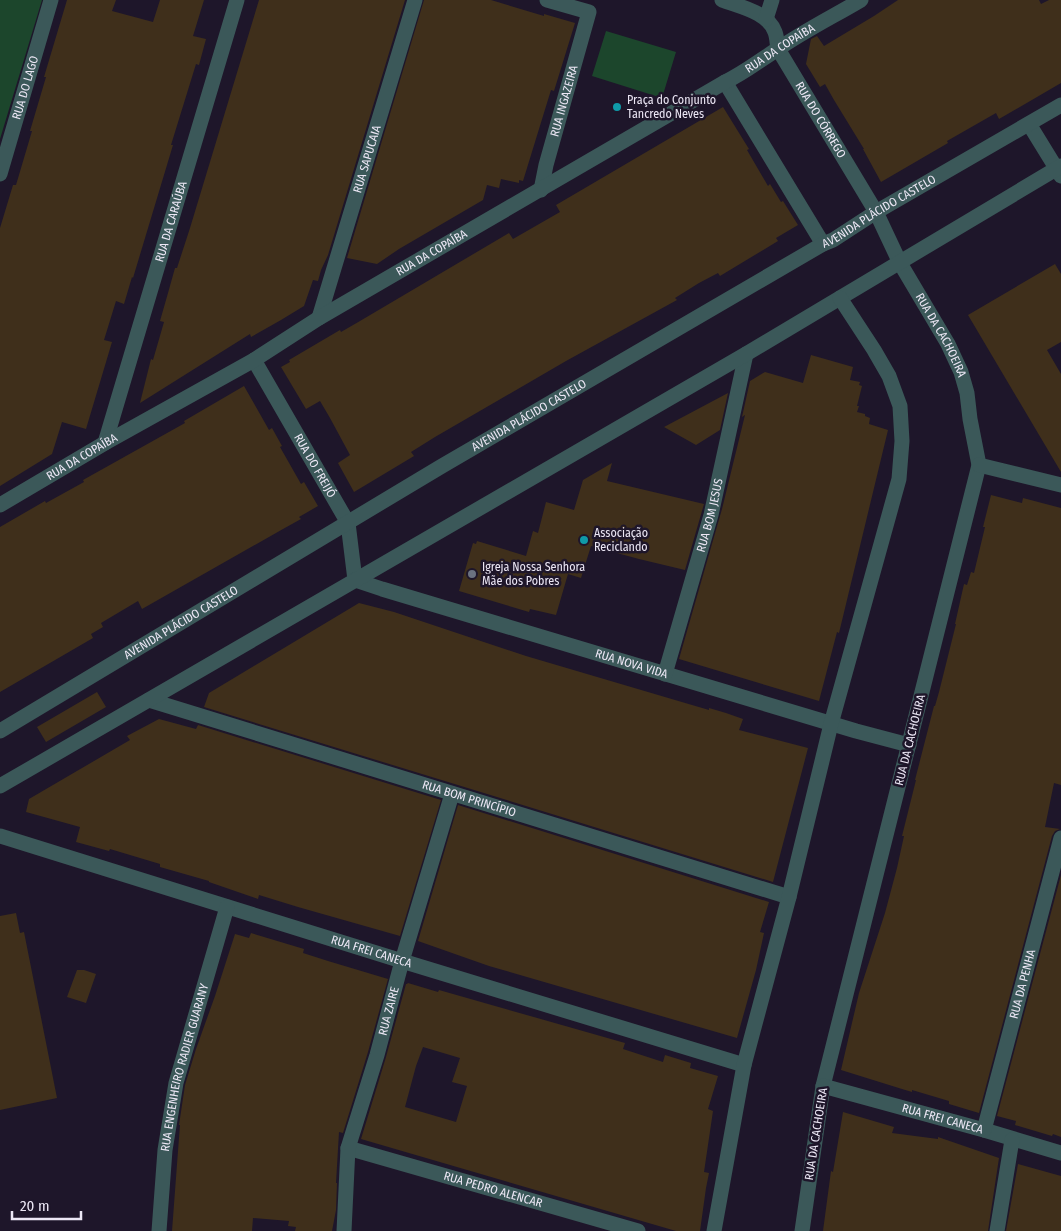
<svg xmlns="http://www.w3.org/2000/svg" width="1061" height="1231" font-family="'Fira Sans Condensed',sans-serif">
<style>
.green{fill:#1c462c}
.building{fill:#3f2f1b;fill-rule:evenodd}
.lines{fill:none;stroke-linecap:round;stroke-linejoin:round}
.minor{stroke:#3b5859;stroke-width:15}
.culture-dot{fill:#0f9aa8;stroke:#1e162a;stroke-width:2}
.worship-dot{fill:#6b7280;stroke:#1e162a;stroke-width:2}
.labels{text-anchor:middle;stroke-width:5;stroke-linejoin:round;paint-order:stroke}
.street-label{font-size:12px;fill:#ece7f5;stroke:#1e162a}
.poi-label{font-size:12px;fill:#ece7f5;stroke:#1e162a;text-anchor:start}
</style>
<rect width="100%" height="100%" fill="#1e162a"/>
<path class="green" d="M0 0H42L0 139Z
M606 31 676 52 662 98 592 76Z"/>
<path class="building" d="M67 0H116L112 11 153 22 160 0H204L193 36 206 39 199 65 196 64 171 145H173L133 278 132 277 124 304 116 301 104 340 112 342 86 429 62 422 52 454 0 486V228L13 185H16L32 131H30L46 77H44Z
M259 0H405L328 255 321 270 318 281 313 280 304 306 281 320 251 337 250 334 140 403 151 359 153 360 164 322 160 321 168 293 175 268H177L190 228Z
M424 0H491L544 16V14L575 23 554 91 551 90 523 181 519 180V183L501 179 499 188 487 185 483 200 399 249 377 264 347 258Z
M898 0H1039L1041 4 1049 0H1061V83L999 119 996 113 947 141 948 143 881 182 863 149H864L834 100 825 84 820 87 806 64 811 39 817 36 824 46 874 16Z
M723 107 744 141 749 149 747 150 768 186 770 184 781 202 783 201 798 225 776 238 778 241 720 276 718 273 699 283 675 298 677 300 566 361 435 437 411 452 414 456 354 492 338 463 350 455 330 418 320 401 306 409 281 367 290 362 289 360 340 330 341 332 360 321 509 233 513 239 560 212 556 205Z
M1055 264 1061 274V342L1047 350 1061 374V472L968 315Z
M811 355 853 367 850 380 860 382 859 385 862 386 857 406H859L857 412 865 414V416L870 418 869 424 888 430 839 633 837 632 819 701 679 659 722 509 745 415 742 417 750 381 765 372 803 383Z
M244 386 269 430 272 428 282 446 280 447 301 484 304 482 318 506 299 517 301 519 283 529 142 609 138 601 101 623 103 627 91 634 93 638 0 692V527L45 501 46 503 84 482 83 480 185 423 184 421Z
M728 393 720 430 696 445 664 427Z
M612 463 607 481 704 504 685 570 639 559 591 546 581 578 568 574 556 615 530 609 529 612 459 591 473 543 476 544 477 541 526 556 533 531 538 533 546 502 574 510 583 480Z
M991 495 1022 503 1023 498 1061 508V785L1054 783 1045 827 1060 829 1055 831 1052 836 979 1113 949 1104V1101L912 1090V1092L902 1089 841 1070 859 993 885 913 897 868 904 836H902L916 780H915L934 706H935L939 692 956 624H955L964 584 967 585 971 572 974 573 985 527H983Z
M359 603 394 612 526 656 692 705 709 710V708L726 713 743 719 739 730 808 748 773 882 204 707 209 693Z
M97 692 106 707 46 742 37 727Z
M159 719 196 729 198 725 441 800 400 936 298 907 259 895 258 899 209 882V881L160 867V864L110 849 109 851 76 842 80 827 26 812 29 799 130 740 127 736Z
M458 805 769 902 760 932 764 933 756 970 737 1038 489 966 418 941Z
M1061 875V1137L1053 1134 1052 1136 1015 1125 1016 1121 997 1116Z
M16 913 20 933 24 932 57 1098 0 1110V916Z
M251 933 304 949 303 953 328 961 388 979 368 1052 343 1133 339 1132 336 1183H337L336 1210 332 1231H295L296 1227 288 1226 289 1221 253 1218 252 1231H172L178 1151 180 1125H179L185 1085 196 1049 215 996 235 934 249 938Z
M77 970H84L96 974 86 1003 67 997Z
M408 983 438 992 439 990 625 1043 623 1049 663 1062 665 1055 691 1063 690 1068 718 1076 708 1109 713 1111 704 1172 709 1173 706 1188 700 1231H676L361 1139 386 1057 406 984H407ZM423 1047 460 1058 452 1082 467 1086 456 1122 405 1107 416 1066Z
M843 1112 894 1127 892 1133 938 1139V1137L999 1158 988 1231H823L831 1171 833 1172Z
M1018 1164 1061 1176V1231H1006Z"/>
<g class="lines">
<g class="minor">
<path id="s1" d="M722 0C740 7 768 12 775 32 777 37 777 44 778 49L876 212 900 263 948 344 961 372 967 393 970 419 979 465 823 1086 802 1231"/>
<path d="M766 19 772 0"/>
<path d="M725 82 823 244"/>
<path d="M1029 124 1061 176"/>
<path id="s2" d="M0 174 51 0"/>
<path id="s3" d="M541 190 546 165 589 12 547 0"/>
<path id="s4" d="M319 318 415 0"/>
<path id="s5" d="M254 360 348 523 355 580"/>
<path id="s6" d="M105 443 237 0"/>
<path d="M979 465 1061 485"/>
<path id="s7" d="M0 505 105 443 254 360 319 318 725 82C744 73 760 60 778 49 804 31 834 16 861 0"/>
<path id="s8" d="M355 580 382 589 856 731 909 745"/>
<path id="s9" d="M665 674 711 515 746 354"/>
<path id="s10" d="M149 700 789 897"/>
<path id="s11" d="M0 731 442 466 823 244 833 240 876 212 1061 105"/>
<path d="M0 786 746 354 1061 166"/>
<path id="s12" d="M0 836 402 961 744 1065"/>
<path id="s13" d="M823 1086 984 1130 1061 1153"/>
<path id="s14" d="M984 1130 1061 838"/>
<path id="s15" d="M348 1148 638 1231"/>
<path id="s16" d="M159 1231 165 1150 176 1083 227 907"/>
<path id="s17" d="M344 1231 348 1148 377 1055 402 961 452 794"/>
<path d="M714 1231 744 1065 789 897 831 724 899 479 902 441 900 406 889 376 874 350 840 298"/>
<path d="M997 1231 1012 1140"/>
</g>
</g>
<g class="culture-dot">
<circle cx="617" cy="107" r="5"/>
<circle cx="584" cy="540" r="5"/>
</g>
<circle class="worship-dot" cx="472" cy="574" r="5"/>
<g class="labels">
<g class="street-label">
<text dy="4" stroke="none"><textPath href="#s7" startOffset="904">RUA DA COPAÍBA</textPath></text>
<text dy="4" stroke="none"><textPath href="#s2" startOffset="90">RUA DO LAGO</textPath></text>
<text dy="4" stroke="none"><textPath href="#s3" startOffset="92">RUA INGAZEIRA</textPath></text>
<text dy="4" stroke="none"><textPath href="#s1" startOffset="164">RUA DO CÓRREGO</textPath></text>
<text dy="4" stroke="none"><textPath href="#s4" startOffset="166">RUA SAPUCAIA</textPath></text>
<text dy="4" stroke="none"><textPath href="#s11" startOffset="1021">AVENIDA PLÁCIDO CASTELO</textPath></text>
<text dy="4" stroke="none"><textPath href="#s6" startOffset="231">RUA DA CARAÚBA</textPath></text>
<text dy="4" stroke="none"><textPath href="#s7" startOffset="500">RUA DA COPAÍBA</textPath></text>
<text dy="4" stroke="none"><textPath href="#s1" startOffset="411">RUA DA CACHOEIRA</textPath></text>
<text dy="4" stroke="none"><textPath href="#s11" startOffset="616">AVENIDA PLÁCIDO CASTELO</textPath></text>
<text dy="4" stroke="none"><textPath href="#s7" startOffset="95">RUA DA COPAÍBA</textPath></text>
<text dy="4" stroke="none"><textPath href="#s5" startOffset="122">RUA DO FREIJÓ</textPath></text>
<text dy="4" stroke="none"><textPath href="#s9" startOffset="165">RUA BOM JESUS</textPath></text>
<text dy="4" stroke="none"><textPath href="#s11" startOffset="211">AVENIDA PLÁCIDO CASTELO</textPath></text>
<text dy="4" stroke="none"><textPath href="#s8" startOffset="289">RUA NOVA VIDA</textPath></text>
<text transform="translate(910 740) rotate(-76)" y="4">RUA DA CACHOEIRA</text>
<text dy="4" stroke="none"><textPath href="#s10" startOffset="335">RUA BOM PRINCÍPIO</textPath></text>
<text dy="4" stroke="none"><textPath href="#s12" startOffset="389">RUA FREI CANECA</textPath></text>
<text dy="4" stroke="none"><textPath href="#s14" startOffset="151">RUA DA PENHA</textPath></text>
<text dy="4" stroke="none"><textPath href="#s17" startOffset="226">RUA ZAIRE</textPath></text>
<text dy="4" stroke="none"><textPath href="#s16" startOffset="166">RUA ENGENHEIRO RADIER GUARANY</textPath></text>
<text dy="4" stroke="none"><textPath href="#s13" startOffset="124">RUA FREI CANECA</textPath></text>
<text transform="translate(816 1134) rotate(-81)" y="4">RUA DA CACHOEIRA</text>
<text dy="4" stroke="none"><textPath href="#s15" startOffset="151">RUA PEDRO ALENCAR</textPath></text>
</g>
<g class="poi-label">
<text x="627" y="104">Praça do Conjunto<tspan x="627" dy="14">Tancredo Neves</tspan></text>
<text x="594" y="537">Associação<tspan x="594" dy="14">Reciclando</tspan></text>
<text x="482" y="571">Igreja Nossa Senhora<tspan x="482" dy="14">Mãe dos Pobres</tspan></text>
</g>
</g>
<path d="M12 1211v8h69v-8" fill="none" stroke="#ece7f5" stroke-width="2.5"/>
<text x="20" y="1211" font-size="15" fill="#ece7f5" stroke="#1e162a" stroke-width="4" paint-order="stroke">20 m</text>
</svg>
